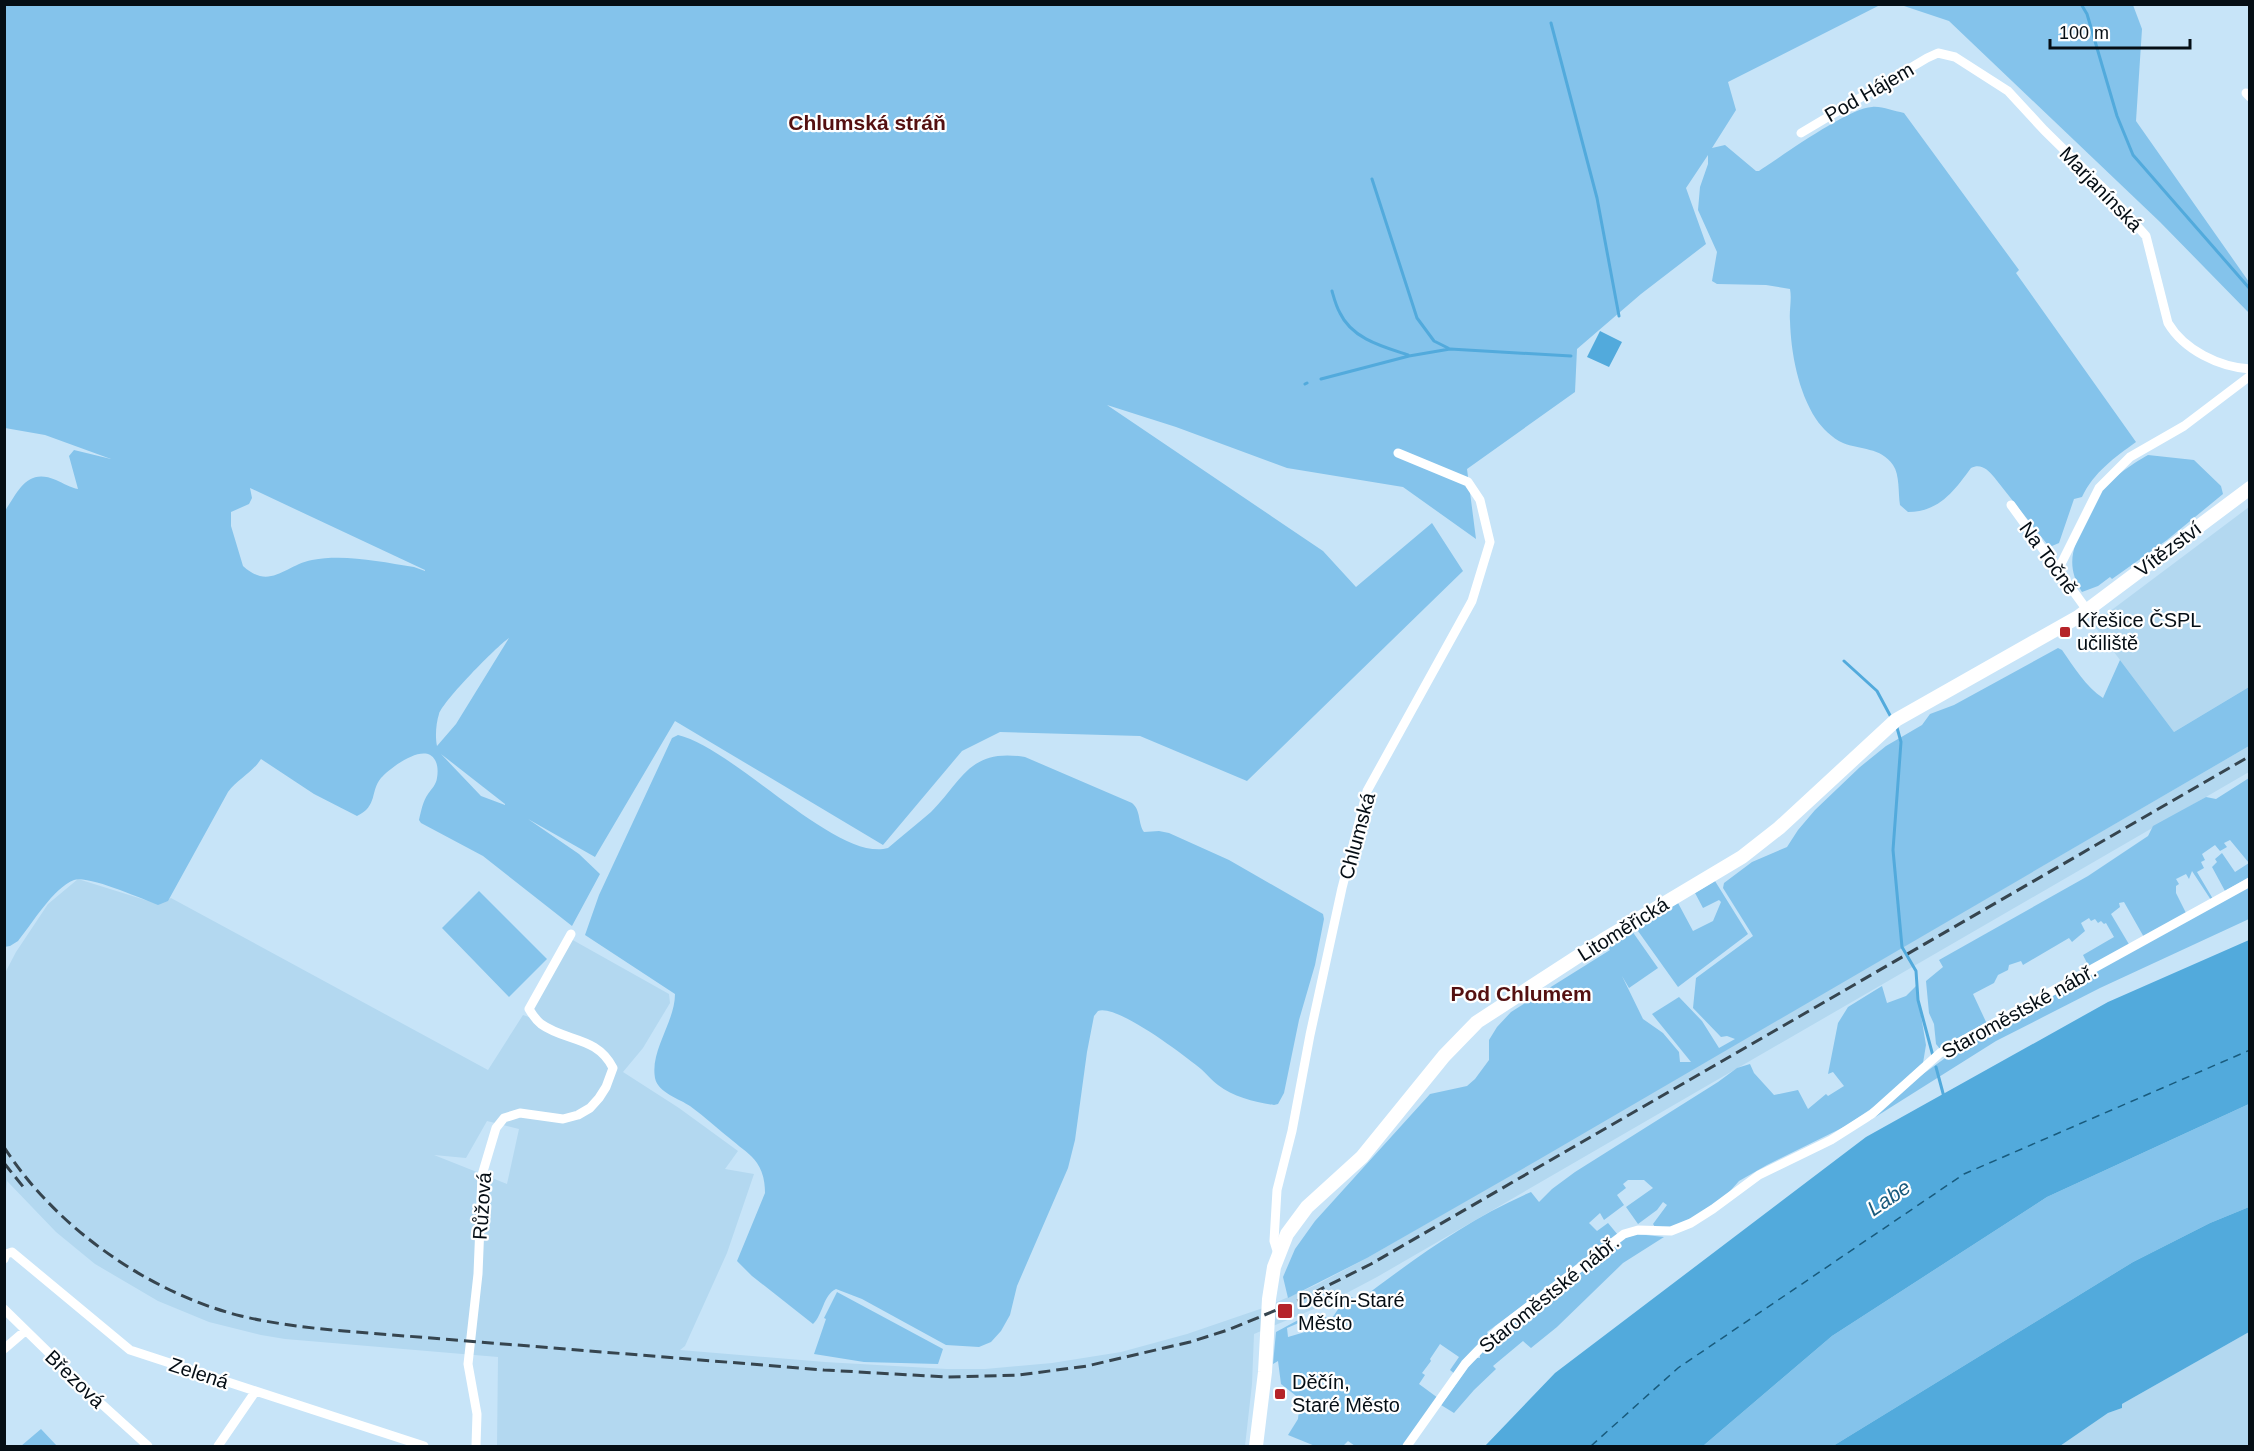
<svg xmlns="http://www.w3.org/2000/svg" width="2254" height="1451" font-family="Helvetica,sans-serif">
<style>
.built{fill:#b3d8f0;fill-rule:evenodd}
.green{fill:#84c3eb;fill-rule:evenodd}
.water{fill:#52aadc}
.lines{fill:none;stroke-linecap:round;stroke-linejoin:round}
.stream{stroke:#52aadc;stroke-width:3}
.ferry{stroke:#195b7d;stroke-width:1.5;stroke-dasharray:8 6;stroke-linecap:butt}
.street{stroke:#fff;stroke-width:9}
.secondary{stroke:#fff;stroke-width:14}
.rail{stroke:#36454f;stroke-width:3;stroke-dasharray:12 6;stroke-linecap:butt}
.poi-dot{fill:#b52429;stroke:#fff;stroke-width:2}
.labels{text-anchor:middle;stroke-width:4.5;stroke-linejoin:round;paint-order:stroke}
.street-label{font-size:20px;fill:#050e15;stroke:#fff}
.poi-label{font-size:20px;fill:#050e15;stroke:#fff;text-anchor:start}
.neighbourhood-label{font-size:21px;font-weight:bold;fill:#541011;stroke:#fff}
.water-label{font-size:21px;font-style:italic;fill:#195b7d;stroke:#fff}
</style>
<rect width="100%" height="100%" fill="#c7e4f8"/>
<path class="built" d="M2249 507V687L2174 732 2093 624Z
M2249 746V772L1377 1277 1326 1304 1254 1334 1252 1384 1245 1446H497L498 1357 285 1339 261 1335 209 1322 158 1301 95 1264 56 1232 7 1181 5 1201V973L16 952 48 904 78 879 158 904 171 898 488 1070 523 1015 529 1017 571 939 669 994 670 1003 643 1048 623 1072 679 1108 738 1151 725 1169 754 1174 727 1253 685 1346 680 1350 825 1362 947 1369H985L1052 1363 1121 1352 1187 1334 1263 1308 1316 1285 1367 1258ZM487 1121 519 1129 507 1184 434 1155 466 1158Z
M2249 1332V1446H2060L2108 1413 2122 1408V1404Z"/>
<path class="green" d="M1882 4 1728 82 1736 110 1712 148 1725 145 1756 171H1759C1782 156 1848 108 1872 107 1882 106 1893 111 1904 113L2019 270 2016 273 2136 442C2114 458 2094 472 2082 497L2074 499 2059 543 2052 546 2047 544 1994 477C1988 470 1981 463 1971 468 1954 491 1939 512 1908 512L1900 505C1898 493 1900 475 1893 465 1881 447 1860 450 1843 443 1832 438 1822 428 1816 419 1798 391 1791 353 1790 321 1789 311 1792 299 1790 289L1766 285 1717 284 1712 281 1717 252 1698 210 1700 187 1708 164V155L1686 188 1706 244 1641 294 1577 349 1575 392 1467 469 1476 539 1403 487 1287 468 1176 427 1107 405 1323 551 1356 587 1432 523 1463 571 1247 781 1140 736 1000 732 962 751 883 845 675 721 595 857 528 819 579 854 600 874 572 926 483 856 421 823 419 820C421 811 423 801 428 794 432 788 436 785 437 778 438 772 438 765 435 760 425 741 390 768 381 778 370 791 378 806 357 816L314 794 261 759C253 772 238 779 228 792L168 901 158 905C142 899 88 875 74 880 53 888 32 924 18 941L10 946 4 947 5 511C19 490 27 468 56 480 63 483 71 488 78 489L69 456 74 450 111 459 45 435 5 428V5ZM250 488 425 570V571L414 567C380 562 346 554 312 560 285 565 270 591 243 566L231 526V512L249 504 252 498ZM509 638 456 724 437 746C435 737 436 723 439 714 444 700 496 647 509 638ZM441 754 505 804V805L481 796Z
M1901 5H2133L2142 29 2136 121 2249 282V313L2160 222 1949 21Z
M2148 455 2194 460 2221 486 2223 494 2167 540 2112 579 2110 577 2098 586 2082 592C2065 565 2073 547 2085 522 2089 514 2092 504 2097 496 2107 481 2132 464 2148 455Z
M2058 648 2062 650C2074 667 2086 687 2103 698L2120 660 2174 732 2249 687V746L1538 1160 1367 1258 1288 1298 1283 1277 1295 1249 1315 1221 1430 1094 1467 1086 1475 1079 1489 1060V1040L1497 1027 1511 1012 1610 950 1608 947 1632 931 1658 968 1629 988 1622 976 1643 1019 1663 1033 1679 1052 1680 1062H1691L1652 1014 1679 997 1702 1021 1719 1048 1735 1039 1727 1036 1721 1037 1693 1008 1696 978 1753 936 1723 888 1724 883 1752 862 1787 847 1798 830 1815 810 1860 767 1886 746 1922 725 1930 714 1954 705Z
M678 735C734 748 838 863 888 848 902 836 917 824 931 812 963 780 969 748 1025 757L1132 803C1141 810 1138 824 1144 832L1159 831 1169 833 1229 860 1323 914 1324 919 1315 965 1299 1020 1284 1093 1278 1104 1274 1105C1255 1102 1233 1097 1218 1085 1211 1080 1207 1074 1201 1069 1184 1055 1117 1004 1098 1011L1094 1016 1087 1052 1075 1140 1068 1168 1017 1286 1010 1315 1001 1331 991 1342 979 1347 946 1345 862 1299 836 1289C823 1295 823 1315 813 1324L752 1276 737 1261 765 1193C765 1182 763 1172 757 1163 751 1154 741 1148 733 1141 719 1130 705 1117 690 1106 680 1099 658 1093 655 1078 650 1050 675 1022 675 994L585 935 599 895 672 738Z
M2249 778V877L2225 891 2212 867 2217 862 2215 859 2222 853 2235 872 2249 863 2230 840 2224 843 2227 847 2220 851 2215 845 2202 854 2205 860 2201 862 2204 868 2197 872 2213 899 2211 900 2192 871 2189 879 2186 874 2176 879 2179 884 2176 886V893L2187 915 2145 939 2124 902 2119 903 2120 907 2111 914 2130 946 2089 967 2083 955 2114 937 2106 923 2104 924 2101 921 2098 923 2095 919 2091 921 2089 918 2081 923 2085 931 2072 942 2069 938 2023 965 2021 961 2009 965 2008 970 1998 975 1994 983 1973 994 1987 1024 1940 1049 1936 1044 1934 1024 1929 1013 1926 981 1943 967 1939 960 2088 876 2148 836 2153 826 2206 797 2216 799Z
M1715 881 1748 934 1678 987 1638 931 1640 926 1678 903 1693 931 1713 921 1721 902 1719 900 1703 908 1695 893Z
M2249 886V919L2100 988 1996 1041 1869 1121 1916 1079 1969 1041Z
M479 891 547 959 509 997 442 928Z
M1882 986 1887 1003 1906 996 1916 986 1926 1045 1923 1063 1878 1104 1846 1126 1767 1165 1739 1181 1724 1198 1680 1227H1655L1653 1224 1667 1205 1663 1202 1657 1210 1638 1224 1626 1207 1653 1188 1644 1180H1628L1623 1184 1626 1188 1617 1195 1624 1205 1604 1220 1600 1213 1589 1223 1597 1231 1608 1223 1618 1235 1487 1332 1488 1334 1456 1375 1450 1370 1459 1357 1440 1344 1430 1359 1431 1361 1422 1373 1425 1375 1419 1384 1438 1398 1403 1446H1355L1348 1441 1343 1446H1315L1288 1435 1298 1419 1300 1399 1281 1384 1278 1361 1273 1364 1276 1332 1300 1319 1301 1322 1287 1328 1288 1337 1305 1332 1303 1326 1326 1317 1330 1321 1343 1302 1352 1297 1357 1302C1413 1260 1466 1220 1531 1192L1539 1202 1552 1189 1575 1172 1718 1082 1737 1068 1750 1064 1754 1073 1774 1095 1798 1090 1808 1109 1826 1094 1828 1096 1844 1086 1833 1072 1828 1074 1838 1023 1848 1007Z
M2249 1104V1207L2210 1223 2133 1262 1833 1446H1703L1832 1336 2047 1197Z
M1637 1234 1664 1237 1623 1263 1557 1327 1531 1348 1523 1341 1493 1366 1496 1369 1474 1390 1454 1413 1441 1405 1475 1358H1480V1352L1491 1340 1625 1238Z
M837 1292 943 1349 938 1364 864 1362 814 1354 826 1319 824 1318Z
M41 1429 57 1446H21Z"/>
<path class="water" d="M1600 331 1622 342 1609 367 1587 357Z
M2249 940V1104L2047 1197 1832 1336 1703 1446H1485L1555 1373 1866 1137 2108 1002Z
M2249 1207V1332L2122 1404V1408L2108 1413 2060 1446H1833L2133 1262 2210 1223Z"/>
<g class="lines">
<path class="stream" d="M2081 4 2087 14 2117 116 2133 155 2250 289
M1551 23 1597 198 1619 316
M1372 179 1417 318 1434 341 1448 348
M1332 291C1334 298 1336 306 1340 313 1352 339 1384 347 1408 355
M1321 379 1409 356 1450 349 1571 356
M1305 384 1307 383
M1844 661 1877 691 1892 719
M1896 724 1901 742 1893 850 1902 947 1916 971 1918 1000 1933 1056
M1936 1067 1944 1097"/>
<path class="ferry" d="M1591 1446 1678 1368 1964 1174 2250 1050"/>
<path class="street" d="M2246 93 2250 97
M1801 133 1927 58 1938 53 1955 57 2008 91 2044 130 2107 192 2146 236 2168 323C2184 350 2219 367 2250 369
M2011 505 2087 610
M2058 570 2099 488 2130 457 2184 426 2250 376
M1278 1254 1274 1241 1277 1190 1292 1131 1310 1035 1342 888 1367 791 1472 601 1490 542 1480 500 1468 482 1398 453
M4 1259 6 1254 12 1252 130 1350 424 1446
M4 1309 95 1398 148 1446
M4 1349 25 1331
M218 1446 255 1392
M476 1446 477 1414 468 1364 478 1274 482 1175 496 1128 504 1118 520 1113 563 1119 578 1115 590 1108 599 1098 606 1087 613 1068C597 1036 566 1042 541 1024 536 1020 532 1014 529 1009L571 934
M1407 1446 1465 1364 1499 1329 1624 1234 1638 1230 1671 1231 1691 1223 1713 1209 1759 1175 1831 1140 1872 1114 1940 1053 2250 882"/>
<path class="secondary" d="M1256 1446 1265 1372 1269 1299 1274 1267 1287 1234 1307 1207 1362 1157 1444 1056 1477 1022 1603 940 1742 857 1779 828 1896 720 2078 617 2250 488"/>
<path class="rail" d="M4 1147C55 1227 149 1293 241 1316 275 1324 309 1328 344 1331L824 1370 948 1377 1019 1375 1087 1366 1190 1342 1228 1330 1291 1304 1371 1264 2250 756
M4 1163 25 1189"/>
</g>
<g class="poi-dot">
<rect x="2059" y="626" width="12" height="12" rx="3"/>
<rect x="1277" y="1303" width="16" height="16" rx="3"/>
<rect x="1274" y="1388" width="12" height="12" rx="3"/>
</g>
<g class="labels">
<g class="street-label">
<text transform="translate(1869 92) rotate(-30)" y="7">Pod Hájem</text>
<text transform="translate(2101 189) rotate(46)" y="7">Marjanínská</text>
<text transform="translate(2168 549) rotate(-37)" y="7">Vítězství</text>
<text transform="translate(2049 558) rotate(54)" y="7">Na Točně</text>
<text transform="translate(1357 836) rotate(-75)" y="7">Chlumská</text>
<text transform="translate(1623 929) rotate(-32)" y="7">Litoměřická</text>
<text transform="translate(2019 1011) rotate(-29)" y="7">Staroměstské nábř.</text>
<text transform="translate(482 1206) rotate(-86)" y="7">Růžová</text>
<text transform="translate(1549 1294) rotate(-39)" y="7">Staroměstské nábř.</text>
<text transform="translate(199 1373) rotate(18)" y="7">Zelená</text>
<text transform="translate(75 1379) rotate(44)" y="7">Březová</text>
</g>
<g class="poi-label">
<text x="2077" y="627">Křešice ČSPL<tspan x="2077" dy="23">učiliště</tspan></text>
<text x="1298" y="1307">Děčín-Staré<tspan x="1298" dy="23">Město</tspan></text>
<text x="1292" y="1389">Děčín,<tspan x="1292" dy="23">Staré Město</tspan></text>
</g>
<g class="neighbourhood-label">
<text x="867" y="130">Chlumská stráň</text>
<text x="1521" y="1001">Pod Chlumem</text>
</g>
<g class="water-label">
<text transform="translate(1889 1198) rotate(-34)" y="7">Labe</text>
</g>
</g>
<rect width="2254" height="1451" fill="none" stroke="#050e15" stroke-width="12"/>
<path d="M2050 39v9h140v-9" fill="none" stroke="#050e15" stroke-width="3"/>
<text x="2059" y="39" font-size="18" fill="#050e15" stroke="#ffffff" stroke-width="4.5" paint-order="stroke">100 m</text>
</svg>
